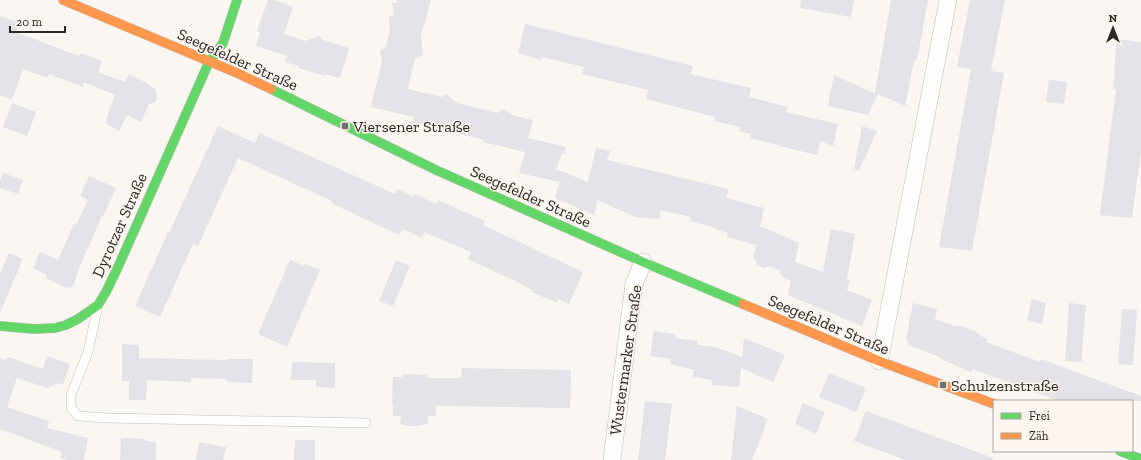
<svg xmlns="http://www.w3.org/2000/svg" width="1141" height="460" font-family="'Zilla Slab',serif">
<style>
.building{fill:#e4e1e7}
.lines{fill:none;stroke-linecap:round;stroke-linejoin:round}
.lane-casing{stroke:#bfbbb8;stroke-width:10}
.street-casing{stroke:#bfbbb8;stroke-width:18}
.fast-casing{stroke:#bfbbb8;stroke-width:10}
.slow-casing{stroke:#bfbbb8;stroke-width:10}
.lane{stroke:#fefefd;stroke-width:9}
.street{stroke:#fefefd;stroke-width:17}
.fast{stroke:#63d668;stroke-width:9}
.slow{stroke:#ff974d;stroke-width:9}
.poi-dot{fill:#73706d;stroke:#fdf6ef;stroke-width:1.5}
.labels{text-anchor:middle;stroke-width:3;stroke-linejoin:round;paint-order:stroke}
.street-label{font-size:16px;fill:#2b2826;stroke:#fdf6ef}
.poi-label{font-size:16px;fill:#2b2826;stroke:#fdf6ef;text-anchor:start}
</style>
<rect width="100%" height="100%" fill="#faf6f2"/>
<path class="building" d="M268 0H275L293 7 284 34 305 41 319 36 323 40 349 48 340 78 325 74V76L298 68 299 66 285 62 287 56 256 46 260 33 257 31Z
M397 0H431L421 35 423 55 415 58 408 89 442 97 446 94 457 103 497 113 504 109 512 115 533 120 528 138 566 147 565 153H562L556 169 588 182 596 148 610 151 607 160 729 189 726 198 764 208 760 226 799 243 795 262 823 272 831 229 855 234 847 279 850 280 847 290 872 300 862 326 788 295 791 281 782 277 780 271 769 266 764 268 757 265 756 260 753 259 756 245 727 237 728 233 715 229 716 228 690 221 691 217 661 210 659 219 635 217 598 200 594 215 555 198 560 182 519 173 525 152 483 142 484 140 457 133 456 135 443 132 444 130 413 122 414 117 371 107 382 61 380 50 386 47 390 31 389 17 394 15 392 3H396Z
M801 0H854L851 17 800 8Z
M891 0H928L917 60H914L905 106 878 94 868 115 828 106 834 75 876 94 875 93Z
M970 0H1005L991 71 1004 73 972 251 939 247 971 69 957 67Z
M0 16 19 23 16 32 79 56 80 53 102 61 98 72 125 82 129 74 147 83V84L155 89 156 92 157 96 156 101 153 103 149 104 141 122 127 115 119 131 105 123 115 95 84 82 83 87 49 74 48 78 23 69 12 100 0 95Z
M525 24 693 66 690 74 751 88 749 97 788 107 786 112 838 124 833 146 820 141 817 155 779 146V145L750 138 751 134 739 131 740 127 714 121 715 117 646 99 648 90 582 74 584 67 542 57 541 60 518 53Z
M1117 39 1141 42V152L1132 218 1100 215 1116 89H1113L1115 69H1114Z
M1049 80 1067 82 1064 104 1046 102Z
M12 103 36 112 27 136 3 127Z
M218 126 255 143 259 133 395 194 398 189 414 197 415 194 436 204 438 200 485 221 483 225 583 272 569 304 558 299 557 303 532 292V290L515 281 468 259 471 252 424 232 422 238 403 229 399 235 331 203 332 201 238 158 198 246 193 244 160 317 135 306 168 232 169 233Z
M862 126 877 131 859 171 854 169Z
M3 173 23 180 18 194 0 188V181Z
M89 176 116 188 103 217 102 216 77 273 78 274 71 289 67 286 66 288 46 278 47 275 33 268 40 252 58 260 74 224 76 225 88 200 80 196Z
M9 253 23 259 0 313V274Z
M290 260 304 266 305 264 320 270 287 347 258 334Z
M396 260 410 266 393 306 379 301Z
M1032 299 1046 303 1042 324 1027 320Z
M913 303 937 309 935 319 955 326H962L975 331 981 336 987 339 986 342 1040 362 1041 359 1141 396V401H1059L973 369 970 372 941 359 940 357 909 345 906 339Z
M1069 303 1086 305 1081 362 1065 361Z
M1122 309 1137 310 1133 365 1118 364Z
M654 331 675 334V338L698 341 697 345 715 347 742 357 744 338 785 355 773 382 741 368 739 387 712 385V380L693 377 694 370 670 364 671 359 650 356Z
M122 344 139 345V358L227 360V359H253L252 383 227 382V379L191 378V382L147 380 146 400H129V381H122Z
M47 356 70 364 63 385 58 383 47 388 17 378 7 407 49 421 47 428 88 438 84 460H69L61 458 62 452 0 429V358L6 360 8 357 43 369Z
M292 362 335 363V388L316 387V380H291Z
M462 368 571 370 570 408 438 406H436V416H428V424L416 426H408L400 424 401 416H393V405H392L393 377H403V374L427 375V378H461Z
M829 373 866 388 856 412 819 397Z
M645 401 672 404 665 460H638Z
M803 403 825 412 816 434 795 424Z
M737 406 768 419 752 460H731Z
M866 411 993 458 992 460H905L854 441Z
M121 438 145 439V441L156 442V460H120Z
M295 440H315V460H294Z
M199 442 226 447 223 460H196Z"/>
<g class="lines">
<g class="lane-casing">
<path id="lane" d="M97 310 88 352 71 395V408L78 416 107 418 366 423"/>
</g>
<g class="street-casing">
<path id="street" d="M879 361 883 342 948 0
M612 460 634 284 643 262"/>
</g>
<g class="fast-casing">
<path id="fast" d="M271 89 436 170 643 262 743 304
M0 326 34 329 55 328 66 325 78 319 98 305 106 292 118 267 209 62 223 43 237 0
M1120 451 1141 459"/>
</g>
<g class="slow-casing">
<path id="slow" d="M63 0 237 73 271 89
M743 304 879 361 994 404"/>
</g>
<use href="#lane" class="lane"/>
<use href="#street" class="street"/>
<use href="#fast" class="fast"/>
<use href="#slow" class="slow"/>
</g>
<g class="poi-dot">
<rect x="341" y="122" width="8" height="8" rx="2"/>
<rect x="939" y="381" width="8" height="8" rx="2"/>
</g>
<g class="labels">
<g class="street-label">
<text transform="translate(238 59) rotate(24)" y="6">Seegefelder Straße</text>
<text transform="translate(531 196) rotate(24)" y="6">Seegefelder Straße</text>
<text transform="translate(119 225) rotate(-66)" y="6">Dyrotzer Straße</text>
<text transform="translate(829 324) rotate(23)" y="6">Seegefelder Straße</text>
<text transform="translate(625 360) rotate(-82)" y="6">Wustermarker Straße</text>
</g>
<g class="poi-label">
<text x="353" y="132">Viersener Straße</text>
<text x="951" y="391">Schulzenstraße</text>
</g>
</g>
<rect x="993" y="400" width="140" height="52" fill="#fdf6ef" stroke="#a9a49f"/>
<rect x="1001" y="413" width="20" height="6" fill="#63d668" stroke="#a9a49f"/>
<text x="1029" y="420" font-size="12" fill="#2b2826">Frei</text>
<rect x="1001" y="433" width="20" height="6" fill="#ff974d" stroke="#a9a49f"/>
<text x="1029" y="440" font-size="12" fill="#2b2826">Zäh</text>
<g transform="translate(1113 28)" stroke="#fdf6ef" stroke-width="3" paint-order="stroke">
<path d="M0-3L7 15L0 10L-7 15Z" fill="#2b2826"/>
<text y="-6" font-size="11" font-weight="bold" text-anchor="middle" fill="#2b2826">N</text>
</g>
<path d="M10 26v6h55v-6" fill="none" stroke="#2b2826" stroke-width="2"/>
<text x="16" y="26" font-size="12" fill="#2b2826" stroke="#fdf6ef" stroke-width="3" paint-order="stroke">20 m</text>
</svg>
